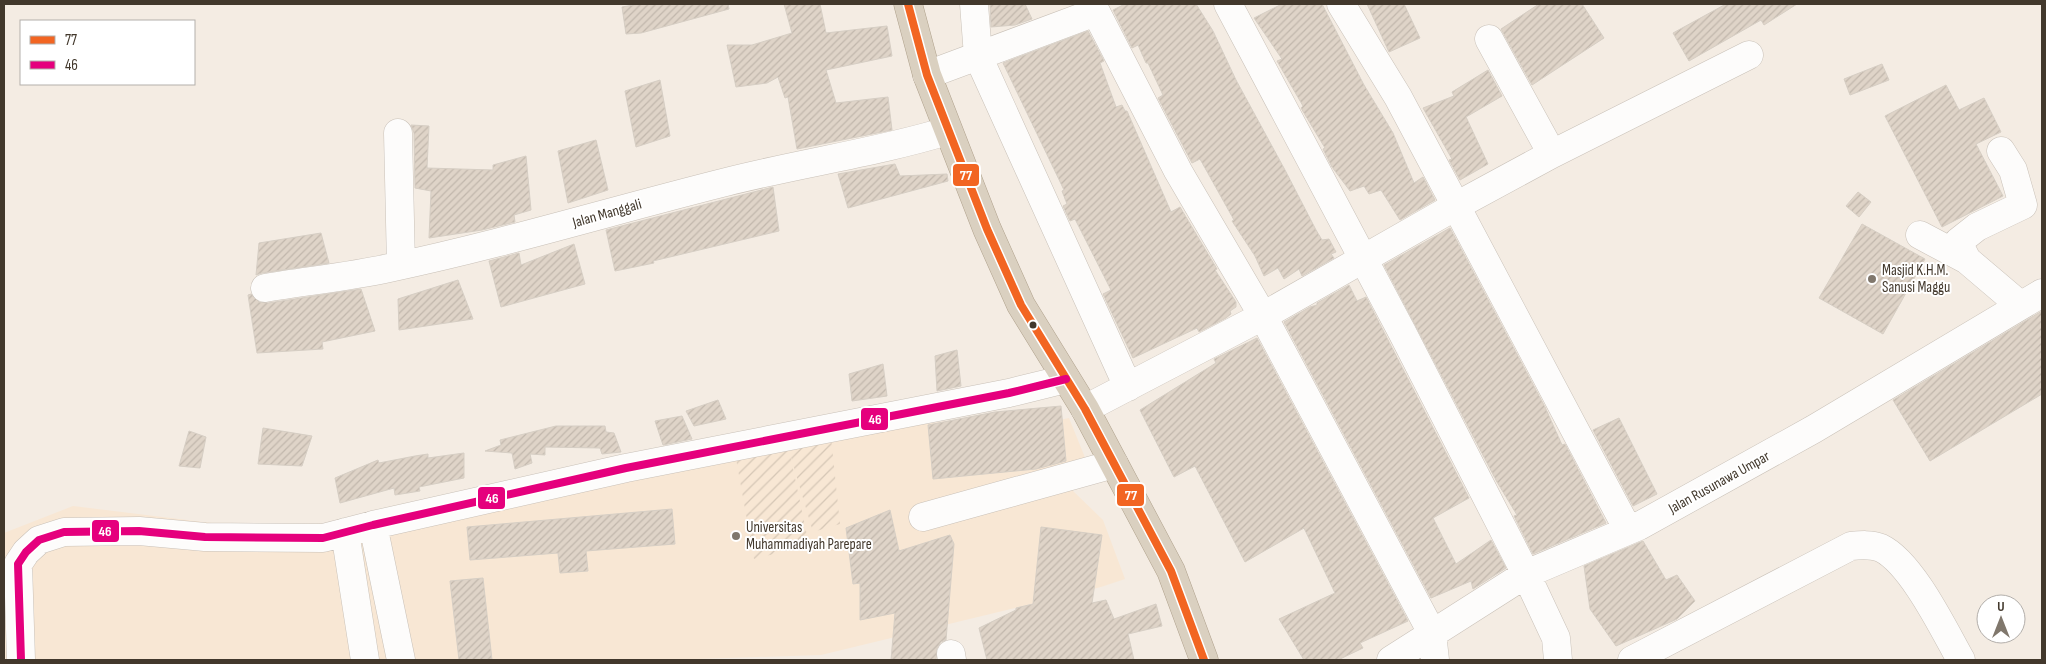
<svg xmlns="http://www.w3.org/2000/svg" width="2046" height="664" font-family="'Sofia Sans Condensed',sans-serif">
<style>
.built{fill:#f8e7d4}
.industrial{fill:url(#industrial-furrows)}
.building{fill:url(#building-hatch);stroke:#d6cec4}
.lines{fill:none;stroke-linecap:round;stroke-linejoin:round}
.minor-casing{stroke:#c9c1b8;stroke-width:29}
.highway-casing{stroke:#b0a28d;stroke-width:29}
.minor{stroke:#fdfcfb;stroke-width:28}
.highway{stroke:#dad0c0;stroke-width:28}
.bus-1-casing{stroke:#fff;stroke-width:11}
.bus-2-casing{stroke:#fff;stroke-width:11}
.bus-1{stroke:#f26522;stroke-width:8}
.bus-2{stroke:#e5007d;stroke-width:8}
.poi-dot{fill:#80776c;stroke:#fff;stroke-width:2}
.bus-dot{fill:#42382c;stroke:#fff;stroke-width:2}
.labels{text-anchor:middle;stroke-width:4;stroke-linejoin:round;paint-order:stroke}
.street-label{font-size:15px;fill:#42382c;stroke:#fff}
.poi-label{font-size:15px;fill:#42382c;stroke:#fff;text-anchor:start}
.line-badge{stroke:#fff;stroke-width:2}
.badge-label{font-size:14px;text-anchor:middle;font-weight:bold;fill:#fff}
</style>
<defs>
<pattern id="industrial-furrows" width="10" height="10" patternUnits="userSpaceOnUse" patternTransform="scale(1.25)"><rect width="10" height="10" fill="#f8e7d4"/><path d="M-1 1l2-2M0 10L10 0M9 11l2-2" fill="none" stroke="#d6c7b6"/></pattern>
<pattern id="building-hatch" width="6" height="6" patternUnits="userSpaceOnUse" patternTransform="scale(1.25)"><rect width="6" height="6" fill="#dfd4c8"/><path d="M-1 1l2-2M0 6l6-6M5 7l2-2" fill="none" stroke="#c1b7ac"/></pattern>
</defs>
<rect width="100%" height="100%" fill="#f4ece3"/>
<path class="built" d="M1049 407 1054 421 1069 418 1086 460 1071 470 1073 491 1103 520 1125 579 1101 587 821 655 666 660H4V533L73 506 350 540 831 437Z"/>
<path class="industrial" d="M831 437 840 524 813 532 790 454 809 545 754 559 735 453Z"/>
<path class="building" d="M639 4H728L729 9 641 33 626 34 622 7Z
M784 4H820L826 33 887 26 892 56 826 70 836 103 888 97 892 130 797 149 788 97 785 98 778 77 767 83 736 87 727 45H752L792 33Z
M990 4H1025L1032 19 1015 25 991 27Z
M1125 4H1196L1213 31 1236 80 1285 170 1316 230 1322 240 1329 239 1336 252 1331 254 1334 258 1302 276 1299 269 1284 279 1278 268 1264 276 1255 256 1232 221 1234 220 1200 159 1192 163 1158 98 1163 95 1148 63H1146L1138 45 1132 48 1113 10Z
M1282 4H1322L1364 85 1393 133 1414 183 1423 177 1435 200 1400 220 1381 190 1369 194 1364 186 1350 191 1332 167 1323 149 1325 148 1301 108 1303 106 1277 61 1282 59 1254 18Z
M1367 4H1404L1420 38 1389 52Z
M1539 4H1582L1604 38 1532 85 1501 29Z
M1726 4H1797L1764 25 1761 20 1689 61 1673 33Z
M1088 31 1104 61 1100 63 1116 107 1122 105 1125 111H1127L1171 212 1180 207 1217 269 1215 270 1236 302V307L1230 311 1231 314 1226 318 1199 332 1197 328 1133 358 1103 294 1111 290 1075 219 1070 221 1063 206 1067 204 1062 191 1064 190 1003 63Z
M1882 64 1889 80 1850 95 1844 79Z
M1488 70 1502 96 1466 117 1488 164 1460 180 1449 160 1452 159 1423 108 1454 96 1452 92Z
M660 80 670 136 636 147 625 91Z
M1946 85 1959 110 1984 98 2001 132 1976 144 2003 196 1942 227 1885 116Z
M411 125 429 126 427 168 493 170V165L526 156 531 210 514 215 515 222 482 230 429 238 431 191 415 188 414 133Z
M596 140 608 190 568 203 558 151Z
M895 164 900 176 947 174 948 181 848 208 838 174Z
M773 187 779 231 653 261 654 263 615 271 606 230Z
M1858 192 1871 202 1859 217 1846 206Z
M1862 224 1925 259 1883 334 1819 298Z
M1450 228 1545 407 1562 445 1565 444 1606 523 1533 554 1514 516 1517 515 1497 482 1384 265Z
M321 233 329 263 262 273 256 275 259 243Z
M574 244 585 284 501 307 489 261 519 253 521 265Z
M458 280 473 319 399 330 398 299Z
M1349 285 1357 301 1366 297 1469 498 1433 518 1456 564 1491 540 1506 568 1473 589 1471 581 1431 598 1284 322 1310 307 1317 305V303Z
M361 289 375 331 322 342 323 349 257 353 248 295 251 294 259 302 268 303Z
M2042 311V394L1930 461 1893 400Z
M1257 338 1408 621 1360 643 1363 648 1338 660H1304L1279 619 1335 593 1304 528 1245 562 1195 466 1174 477 1140 410 1216 363 1214 359Z
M957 350 961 386 937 391 935 356Z
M883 364 887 396 852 401 849 374Z
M718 400 726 419 694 426 686 411Z
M1061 406 1066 461 1036 469 933 479 928 425 995 412Z
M682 416 692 439 663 445 655 421Z
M1619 418 1657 494 1633 506 1593 430Z
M556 426H605L606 432 614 433 621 452 602 454 600 448 545 447V455L530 454 532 463 515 469 512 453 485 451 501 445 500 440Z
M263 428 312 436 302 466 258 464Z
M189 431 206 437 200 468 179 466Z
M464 453V478L419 487 420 491 395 495 394 488 340 503 335 478 378 460 379 463 415 456 428 454V458Z
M672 509 675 544 586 551 588 571 560 573 558 553 470 560 467 527Z
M890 510 899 551 950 535 954 544 946 640 941 642 937 648 936 660H891L895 613 860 620V583L853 584 846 528Z
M1041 527 1102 535 1092 603 1106 600 1114 619 1156 604 1162 626 1128 634 1134 660H987L979 628 1016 610V608L1033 604Z
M1643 541 1666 580 1677 575 1695 601 1677 619 1616 646 1590 609 1584 566Z
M483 578 492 660H459L450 581Z"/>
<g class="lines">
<g class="minor-casing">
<path id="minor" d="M974 4 978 56 1128 387
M1228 4 1402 332 1526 574 1556 638 1558 660
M1341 4 1398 97 1456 206 1552 154 1749 55
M1489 39 1552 154
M927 75 1096 12 1178 171 1263 316 1456 206 1628 530
M398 133 401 265
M1920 235 1967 260 2020 305
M1967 260 1958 242 1977 227 2023 205 2013 170 2001 151
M265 288C306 281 348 277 389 268 503 244 614 210 726 182 800 163 875 153 947 131
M1085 409 1263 316 1432 633 1435 660
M923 517 1114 464
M373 525 401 660
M345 532 365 660
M951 654 952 660
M21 660 18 564 26 552 39 540 64 532 139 531 205 537 323 538 373 525 626 468 1009 393 1066 379
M1391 660 1526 574 1639 526 1814 429 2042 293
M1632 660 1851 546C1861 545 1871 544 1881 548 1912 563 1944 630 1961 660"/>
</g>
<g class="highway-casing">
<path id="highway" d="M908 4 927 75 987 229 1021 305 1085 409 1171 571 1204 660"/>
</g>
<use href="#minor" class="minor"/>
<use href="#highway" class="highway"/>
<g class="bus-1-casing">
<path id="bus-1" d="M908 4 927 75 987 229 1021 305 1085 409 1171 571 1204 660"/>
</g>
<g class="bus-2-casing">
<path id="bus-2" d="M21 660 18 564 26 552 39 540 64 532 139 531 205 537 323 538 373 525 626 468 1009 393 1066 379"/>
</g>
<use href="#bus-1" class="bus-1"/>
<use href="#bus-2" class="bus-2"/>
</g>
<g class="poi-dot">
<circle cx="1872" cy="279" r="5"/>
<circle cx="736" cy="536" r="5"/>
</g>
<circle class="bus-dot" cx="1033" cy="325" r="4.5"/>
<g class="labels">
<g class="street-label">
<text transform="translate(607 213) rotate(-16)" y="5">Jalan Manggali</text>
<text transform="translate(1719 482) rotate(-29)" y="5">Jalan Rusunawa Umpar</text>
</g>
<g class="poi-label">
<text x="1882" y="275">Masjid K.H.M.<tspan x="1882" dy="17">Sanusi Maggu</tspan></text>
<text x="746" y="532">Universitas<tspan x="746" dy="17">Muhammadiyah Parepare</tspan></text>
</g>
</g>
<g class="line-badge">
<rect x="952" y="163" width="28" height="24" rx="5" fill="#f26522"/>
<rect x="860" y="407" width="29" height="24" rx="5" fill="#e5007d"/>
<rect x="1116" y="483" width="29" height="24" rx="5" fill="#f26522"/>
<rect x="477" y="486" width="29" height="24" rx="5" fill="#e5007d"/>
<rect x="91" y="519" width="29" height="24" rx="5" fill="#e5007d"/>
</g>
<g class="badge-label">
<text x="966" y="180">77</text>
<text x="875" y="424">46</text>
<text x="1131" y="500">77</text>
<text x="492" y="503">46</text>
<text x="105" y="536">46</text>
</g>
<rect width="2046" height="664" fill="none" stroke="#42382c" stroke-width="10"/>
<rect x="20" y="20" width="175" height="65" fill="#ffffff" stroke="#b3afab"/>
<rect x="30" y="36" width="25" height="8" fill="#f26522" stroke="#b3afab"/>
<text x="65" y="45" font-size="15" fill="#42382c">77</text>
<rect x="30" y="61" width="25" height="8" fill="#e5007d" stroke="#b3afab"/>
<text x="65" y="70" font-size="15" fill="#42382c">46</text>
<g transform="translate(2001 619)"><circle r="24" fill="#ffffff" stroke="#b3afab"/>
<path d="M0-4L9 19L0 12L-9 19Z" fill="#80776c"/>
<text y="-8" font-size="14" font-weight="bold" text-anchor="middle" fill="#42382c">U</text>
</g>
</svg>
